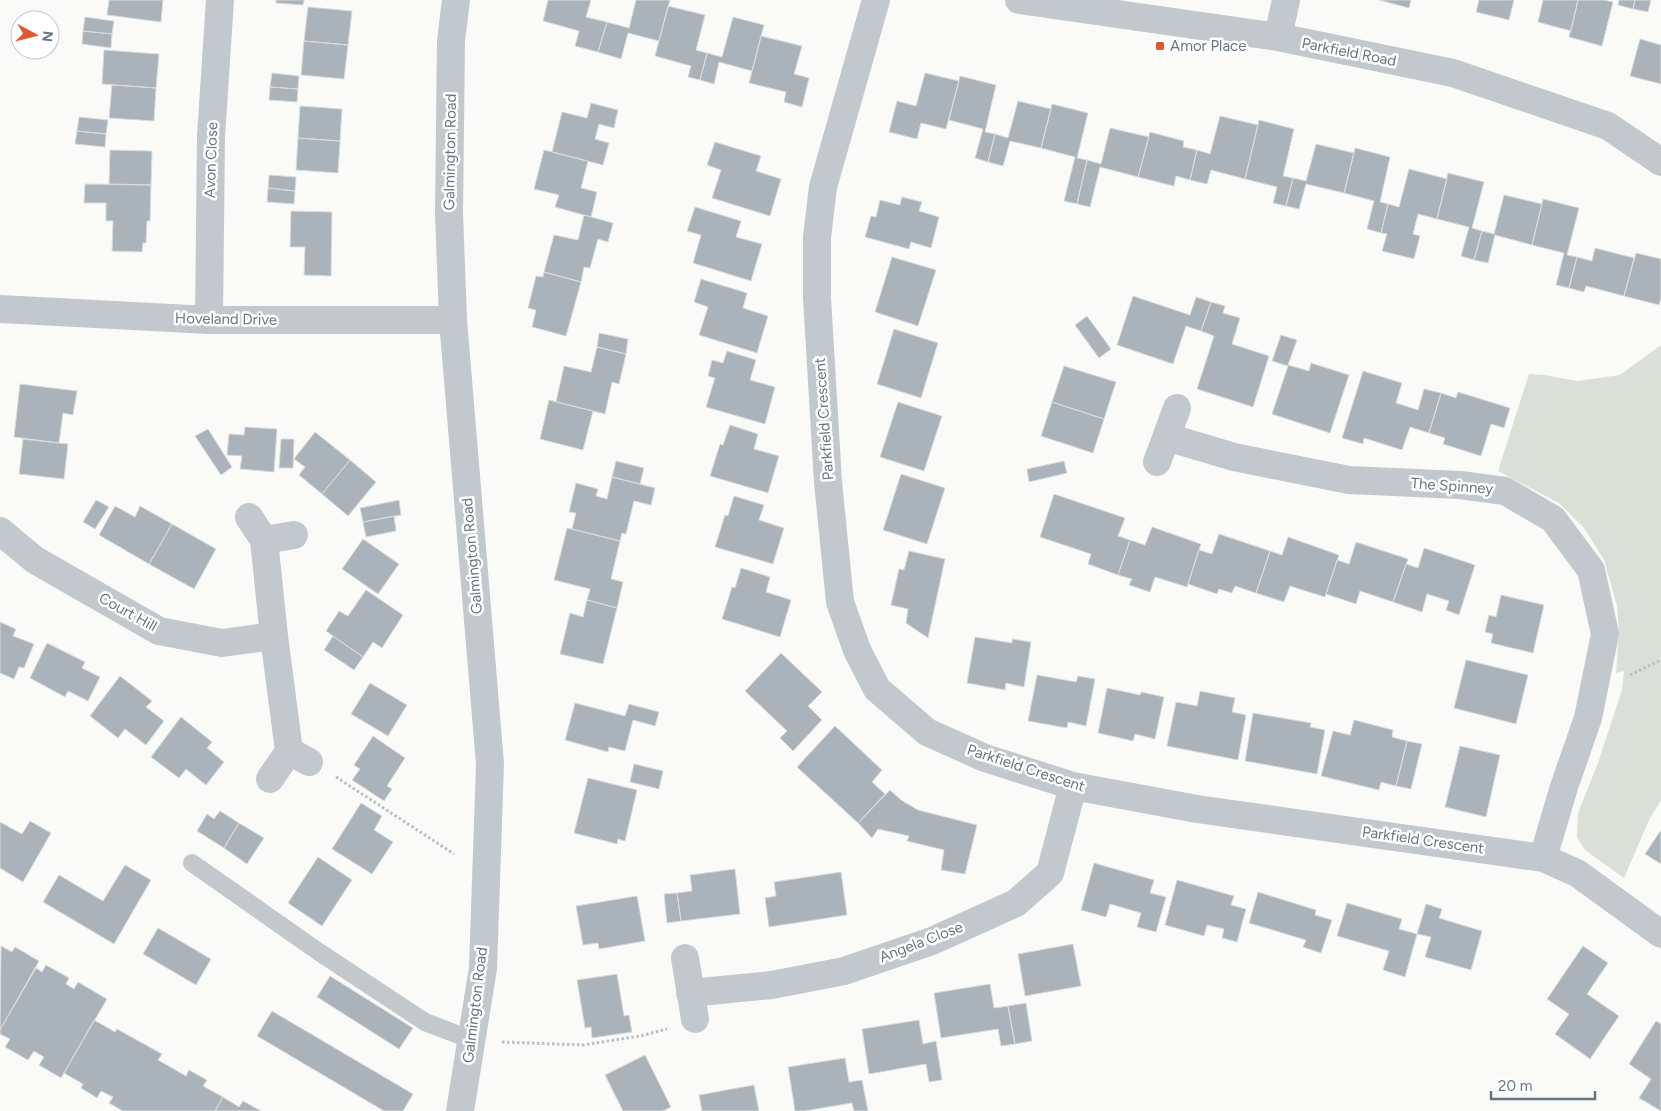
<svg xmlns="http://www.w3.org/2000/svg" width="1661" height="1111" font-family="Figtree,sans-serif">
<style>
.green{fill:#dadfd7}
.building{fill:#aab3b9;stroke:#dcdcda}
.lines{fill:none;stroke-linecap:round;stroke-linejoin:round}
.path{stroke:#bbbfc2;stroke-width:3;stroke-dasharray:2.5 2.5;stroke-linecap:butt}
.lane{stroke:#c3c8cc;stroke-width:18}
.street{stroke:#c3c8cc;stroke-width:28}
.poi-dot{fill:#e4572e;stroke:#fff;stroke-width:2}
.labels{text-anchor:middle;stroke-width:5;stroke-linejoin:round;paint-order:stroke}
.poi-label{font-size:15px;fill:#657683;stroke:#fff;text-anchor:start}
.street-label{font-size:15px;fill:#657683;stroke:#fff}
</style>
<rect width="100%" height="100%" fill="#fafaf8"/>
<path class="green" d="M1661 345V800L1649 820 1624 878 1585 850 1577 837 1578 813 1598 763 1622 690 1624 671 1616 673 1619 632 1617 606 1604 560 1584 528 1559 503 1498 471 1529 374 1544 375 1578 381 1620 375Z"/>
<path class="building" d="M109 0H163L161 22 107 15Z
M276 0H304L303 5 276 3Z
M548 0H591L586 17 607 22 598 52 575 46 579 31 543 21Z
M636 0H670L659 41 628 33 621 59 598 52 607 22 629 28Z
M1379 0H1411L1409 8Z
M1479 0H1514L1509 20 1476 12Z
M1543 0H1578L1571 31 1538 22Z
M1578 0H1604L1613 2 1602 46 1569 37Z
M1619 0H1635L1633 9 1618 5Z
M1635 0H1651L1648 12 1633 9Z
M668 6 705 15 696 50 707 53 700 80 688 77 691 66 655 56Z
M308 7 352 11 348 45 304 41Z
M85 17 114 21 112 34 83 31Z
M733 17 764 25 752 71 719 62 714 84 700 80 707 53 722 57Z
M83 31 112 34 111 48 82 44Z
M761 36 802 46 794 74 809 78 802 107 784 102 786 92 749 83Z
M1640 39 1661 45V84L1630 76Z
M304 41 348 45 344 79 301 75Z
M104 50 159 54 156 88 102 84Z
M272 73 299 76 298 89 270 87Z
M925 73 959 81 946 129 921 123 917 139 889 132 897 101 916 106Z
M960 76 996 85 985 132 995 134 988 162 975 158 983 129 949 120Z
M112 85 156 88 154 121 109 118Z
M270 87 298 89 297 102 269 100Z
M1018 101 1051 109 1041 148 1010 141 1003 166 988 162 995 134 1008 138Z
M591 103 618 110 614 128 599 124 595 139 609 143 603 165 552 152 562 112 587 118Z
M1052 104 1088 113 1077 158 1087 160 1077 204 1064 201 1075 157 1041 148Z
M300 106 342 109 340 141 298 138Z
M1220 116 1258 125 1245 179 1211 170 1207 184 1190 180 1197 150 1210 154Z
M79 117 108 120 106 134 77 131Z
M1259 120 1294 129 1283 176 1293 178 1286 206 1273 203 1277 187 1245 179Z
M1110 128 1149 137 1138 177 1100 167 1090 207 1077 204 1087 160 1101 164Z
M77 131 106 134 105 147 75 144Z
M1150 132 1184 141 1183 147 1197 150 1190 180 1176 176 1174 186 1138 177Z
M298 138 340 141 338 173 296 170Z
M715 142 761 156 756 171 781 179 770 216 712 198 721 170 707 165Z
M1316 144 1354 153 1344 193 1306 184 1299 209 1286 206 1293 178 1306 181Z
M1355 148 1390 157 1380 202 1388 204 1381 233 1367 229 1374 201 1344 193Z
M110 150 152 151 151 185 109 184Z
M544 150 588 161 581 188 597 192 591 217 555 207 559 195 534 189Z
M1409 169 1447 179 1437 219 1418 214 1413 234 1420 236 1414 259 1382 251 1387 234 1381 233 1388 204 1399 207Z
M1448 173 1484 182 1472 228 1482 231 1474 260 1461 256 1469 227 1437 219Z
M269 175 296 177 295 191 268 188Z
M85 184 151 185 150 221H147L146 243H143L142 252 112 251 113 221H106V203H84Z
M268 188 295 191 294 204 267 202Z
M1504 195 1542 204 1532 245 1495 235 1488 263 1474 260 1482 231 1494 234Z
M902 197 922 202 919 211 939 217 931 248 911 242 909 249 865 237 871 216 876 217 880 200 900 205Z
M1543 199 1579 208 1567 255 1577 257 1569 288 1556 285 1564 253 1532 245Z
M695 207 741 221 736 237 762 244 751 281 693 263 701 235 687 231Z
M291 211 332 212 331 276 304 275 305 247H290Z
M584 215 613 223 608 242 598 239 590 268 584 267 581 282 544 272 554 235 578 240Z
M1595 248 1634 258 1624 296 1586 286 1584 292 1569 288 1577 257 1592 261Z
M1636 253 1661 259V299L1659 305 1624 296Z
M892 257 936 270 918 326 875 312Z
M544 272 581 282 566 336 532 327 536 310 528 308 536 276 543 277Z
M701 279 747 293 743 308 768 316 757 353 699 335 708 307 694 302Z
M1133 296 1190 315 1196 297 1211 302 1201 331 1186 326 1173 364 1117 345Z
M1211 302 1225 306 1223 313 1240 318 1232 344 1269 356 1253 407 1197 389 1214 336 1201 331Z
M1087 316 1111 349 1099 358 1075 325Z
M894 329 938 343 921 398 877 384Z
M599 333 628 339 626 354 597 347Z
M1281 335 1297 340 1288 365 1309 371 1311 363 1349 375 1330 433 1272 414 1288 366 1272 361Z
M597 347 626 354 619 384 612 382 605 414 556 402 564 366 591 372Z
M727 351 756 360 750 380 775 387 765 424 706 407 715 378 708 376 712 360 723 363Z
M1064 366 1116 382 1104 419 1052 402Z
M1363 371 1402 383 1396 403 1418 410 1424 389 1441 393 1429 433 1410 427 1402 450 1364 438 1363 444 1342 438Z
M20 384 77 391 73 415 63 413 59 443 14 437Z
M1458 392 1510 408 1504 428 1491 424 1481 456 1443 444 1445 438 1429 433 1441 393 1456 398Z
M549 400 593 411 583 450 540 439Z
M898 402 942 416 924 471 880 457Z
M1052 402 1104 419 1093 453 1041 436Z
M730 425 758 434 754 449 779 456 768 493 710 476 720 444 723 445Z
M245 427 277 429 274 472 240 469 242 456 227 455 229 434 244 435Z
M208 429 232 467 221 475 195 436Z
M315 432 350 460 322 494 299 475 305 467 294 459Z
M23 439 68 444 64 479 19 474Z
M281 439H294L293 468H279Z
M350 460 376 482 348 516 322 494Z
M616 461 644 468 640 484 612 477Z
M1064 461 1067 473 1029 482 1027 469Z
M901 474 945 488 927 544 883 530Z
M612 477 655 488 651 505 634 501 626 534 622 533 620 541 572 529 576 513 569 512 576 483 598 489 596 496 607 499Z
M1054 494 1125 518 1118 536 1130 540 1118 575 1088 564 1091 554 1040 537Z
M734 496 764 505 759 520 784 528 773 564 715 547 725 515 728 516Z
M96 500 109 507 95 529 83 522Z
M399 500 401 515 363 522 360 508Z
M115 506 135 517 140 506 172 524 149 564 99 535Z
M394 516 396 531 366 537 363 522Z
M172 524 216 549 194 589 149 564Z
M1152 527 1201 544 1187 587 1155 577 1150 592 1129 585 1132 579 1118 575 1130 540 1145 545Z
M567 528 620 541 611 579 623 582 617 608 587 600 590 589 554 580Z
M1219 534 1270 551 1256 593 1235 586 1232 593 1219 589 1217 594 1188 584 1199 550 1212 554Z
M1288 537 1339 555 1325 597 1290 586 1284 602 1256 593 1270 551 1282 555Z
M363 539 399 564 378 594 342 569Z
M1356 542 1408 559 1393 602 1360 591 1356 604 1326 594 1337 560 1349 564Z
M1424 548 1475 565 1459 615 1446 610 1449 601 1427 594 1422 612 1393 602 1406 564 1418 568Z
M909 551 945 559 928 638 906 623 908 609 891 605 899 569 904 570Z
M741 568 770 577 766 592 791 600 780 637 722 619 732 587 735 588Z
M366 590 403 615 382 648 373 642 363 657 326 631 339 611 348 616Z
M1501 595 1544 605 1533 653 1491 643 1493 634 1485 632 1489 615 1496 617Z
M587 600 617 608 603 664 560 654 570 613 583 617Z
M0 622 16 629 13 636 34 644 24 668 19 667 14 679 0 673Z
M333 636 363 657 354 670 324 650Z
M975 637 1012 643V639L1031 642 1024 687 1006 683 1005 690 967 683Z
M47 643 85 662 82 668 100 677 88 701 68 691 65 697 30 678Z
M781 653 822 692 808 706 822 720 793 751 780 738 787 731 745 691Z
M1466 660 1528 675 1516 724 1454 708Z
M1037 675 1076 682 1078 676 1095 679 1086 726 1068 722 1067 728 1028 721Z
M120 676 152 701 146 707 164 721 146 745 125 729 118 738 90 716Z
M370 683 407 705 388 736 351 714Z
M1107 688 1140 695 1141 692 1164 697 1155 739 1135 734 1133 741 1098 733Z
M1200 691 1235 698 1232 712 1246 715 1238 760 1167 746 1176 702 1197 706Z
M575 703 625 716 629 704 659 712 655 726 633 720 625 751 609 747 608 752 565 740Z
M1253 713 1311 723 1310 727 1325 730 1317 774 1245 761Z
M181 717 212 742 207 748 224 762 206 785 186 769 179 778 151 757Z
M1354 720 1393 730 1392 737 1407 741 1396 786 1381 782 1379 790 1321 776 1333 731 1350 735Z
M835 726 882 770 872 782 885 794 858 823 797 767Z
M373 736 405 758 387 786 392 789 384 801 352 780 360 769 354 765Z
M1407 741 1422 744 1411 789 1396 786Z
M1460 746 1500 755 1486 817 1445 807Z
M634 764 663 771 659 789 630 782Z
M588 778 637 790 625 841 618 839 617 844 574 833Z
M890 790 901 800 918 810 977 825 965 874 941 870 944 850 907 841 909 836 878 829 872 838 858 823Z
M361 803 382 816 374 830 393 842 372 874 332 849Z
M220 811 239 823 224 848 197 831 207 814 214 819Z
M30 821 51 833 23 882 0 868V822L22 834Z
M239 823 264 838 247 864 224 848Z
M1661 830V864L1645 854Z
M318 857 352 880 322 926 288 903Z
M1094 863 1154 880 1150 893 1166 897 1156 932 1137 927 1141 913 1110 904 1106 917 1081 910Z
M125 865 151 880 114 944 43 902 59 875 103 901Z
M735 869 740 914 681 921 677 893 692 891 690 875Z
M841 872 847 915 769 927 765 898 776 896 774 882Z
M1177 880 1234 896 1231 905 1246 909 1237 942 1222 938 1224 929 1207 925 1204 936 1165 925Z
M1258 892 1316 910 1315 915 1332 920 1321 953 1303 947 1306 940 1249 923Z
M677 893 681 921 667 923 664 894Z
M637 896 645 941 599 949 598 943 583 945 576 906Z
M1347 903 1402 919 1399 929 1417 934 1405 977 1383 970 1389 951 1337 936Z
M1426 904 1442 909 1439 918 1482 931 1471 970 1425 957 1431 937 1417 934Z
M158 928 211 959 196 985 143 954Z
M1073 944 1081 986 1025 996 1018 954Z
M1 946 12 952 15 947 39 961 0 1030Z
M1583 946 1608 963 1587 994 1619 1016 1590 1059 1555 1034 1569 1014 1547 999Z
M46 965 69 978 66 984 74 989 78 982 107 999 61 1078 39 1065 44 1057 34 1051 28 1060 5 1047 10 1039 0 1034V1030L36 968 42 972Z
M617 974 624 1016 629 1015 632 1032 592 1038 591 1027 585 1028 577 980Z
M330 976 413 1028 399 1049 317 997Z
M990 984 994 1008 1008 1006 1015 1044 1001 1046 998 1029 941 1038 934 993Z
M1026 1003 1032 1041 1015 1044 1008 1006Z
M272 1011 413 1094 403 1111H384L257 1036Z
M94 1020 115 1032 117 1029 162 1054 158 1060 186 1076 189 1070 207 1080 203 1086 223 1097 215 1111H123L109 1103 113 1097 101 1091 97 1098 81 1088 83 1084 64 1073Z
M919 1020 923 1044 936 1041 942 1080 929 1082 926 1064 869 1074 862 1029Z
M1656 1021 1661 1024V1111L1639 1098 1651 1079 1629 1064Z
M645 1055 671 1107 663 1111H623L605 1075Z
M845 1058 849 1082 862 1080 868 1111H854L852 1103 804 1111H795L788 1067Z
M754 1085 759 1111H702L699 1095Z
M223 1097 239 1107 243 1101 261 1111H215Z"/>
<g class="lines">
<path class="path" d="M1630 675 1661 660
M336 777 454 854
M502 1042 583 1045 640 1036 667 1029"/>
<path class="lane" d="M192 863 319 952 425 1022 472 1040"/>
<path class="street" d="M456 0 451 41 449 213 453 320 490 764 483 968 460 1111
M876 0 823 187 817 237V298L828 482 840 602 857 650 877 689 927 732 985 758 1073 786 1197 809 1543 858 1577 873 1661 934
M1019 0 1278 37 1453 73 1608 126 1661 162
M1278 37 1286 0
M0 309 209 320H453
M209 320 211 136 220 0
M1167 437 1234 457 1349 480 1460 485 1505 491 1553 519 1591 570 1605 634 1588 718 1564 787 1543 858
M1157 462 1177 408
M249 517 264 540 294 535
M0 531 35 560 159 631 222 643 274 636 264 540
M274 636 289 751
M270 779 289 751 309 762
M685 958 695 1019
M690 993 772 985 844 971 932 941 1016 903 1050 873 1073 786"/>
</g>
<rect class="poi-dot" x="1155" y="41" width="10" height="10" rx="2.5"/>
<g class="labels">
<g class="poi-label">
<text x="1170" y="51">Amor Place</text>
</g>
<g class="street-label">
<text transform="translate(1349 52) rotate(11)" y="5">Parkfield Road</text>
<text transform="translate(450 152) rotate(-89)" y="5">Galmington Road</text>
<text transform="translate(211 160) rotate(-88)" y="5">Avon Close</text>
<text transform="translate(226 319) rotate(1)" y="5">Hoveland Drive</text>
<text transform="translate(824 419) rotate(-94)" y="5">Parkfield Crescent</text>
<text transform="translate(1452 486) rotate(4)" y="5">The Spinney</text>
<text transform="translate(472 556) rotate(-95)" y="5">Galmington Road</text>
<text transform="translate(128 612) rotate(29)" y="5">Court Hill</text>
<text transform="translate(1026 768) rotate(18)" y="5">Parkfield Crescent</text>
<text transform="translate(1423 840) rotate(8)" y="5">Parkfield Crescent</text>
<text transform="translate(921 942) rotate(-21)" y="5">Angela Close</text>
<text transform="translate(475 1005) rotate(-83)" y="5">Galmington Road</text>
</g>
</g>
<g transform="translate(35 35) rotate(97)"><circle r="24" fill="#ffffff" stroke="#c1c8cd"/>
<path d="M0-4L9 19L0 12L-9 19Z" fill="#e4572e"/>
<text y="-8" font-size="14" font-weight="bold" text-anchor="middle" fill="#657683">N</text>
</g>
<path d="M1491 1091v8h104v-8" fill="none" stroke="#657683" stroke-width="2.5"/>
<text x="1498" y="1091" font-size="15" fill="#657683" stroke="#ffffff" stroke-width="4" paint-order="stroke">20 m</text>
</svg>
